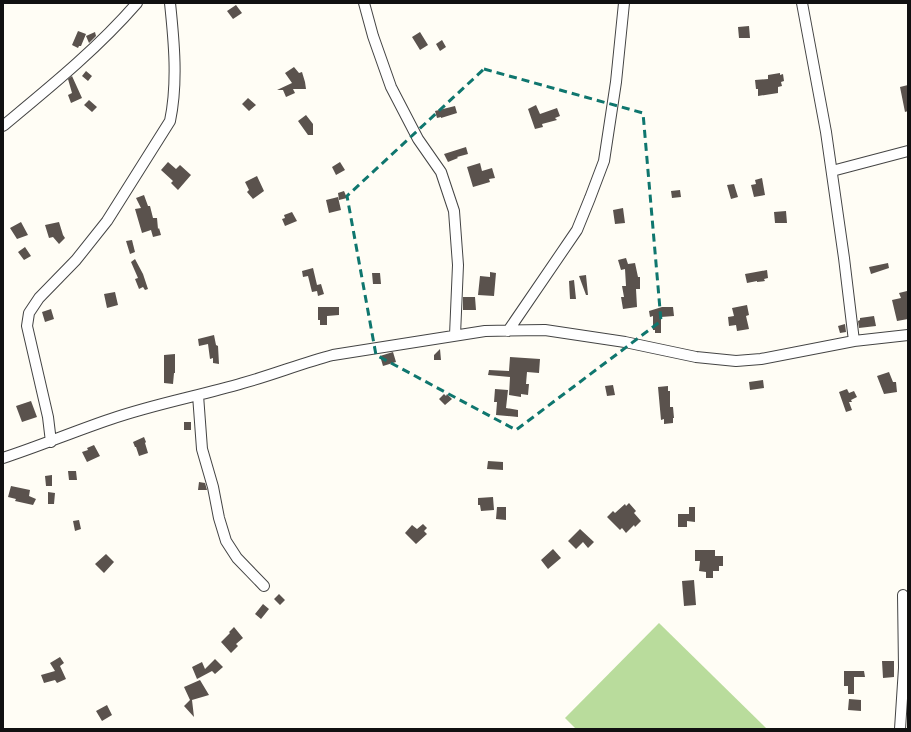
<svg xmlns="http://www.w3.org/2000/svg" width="911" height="732" font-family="'Crimson Pro',serif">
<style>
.forest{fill:#b9dc9c}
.building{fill:#5a524d}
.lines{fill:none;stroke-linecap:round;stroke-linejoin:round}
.minor-casing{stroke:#444;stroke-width:12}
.minor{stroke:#fff;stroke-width:10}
.marked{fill:none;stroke:#0f766e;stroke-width:3;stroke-dasharray:8 5;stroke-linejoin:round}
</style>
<rect width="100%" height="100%" fill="#fffdf5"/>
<path class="forest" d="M659 623 767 729H576L565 718Z"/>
<path class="building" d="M236 5 242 13 233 19 227 11Z
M749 26 750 38H739L738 27Z
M78 31 86 34 81 46H79L78 48 72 45Z
M95 32 96 36 89 43 86 36Z
M420 32 428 45 420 50 412 37Z
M442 40 446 47 440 51 436 44Z
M294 67 299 73 302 72 305 82 306 89H293L295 93 286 97 283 90H277L292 83 285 73Z
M86 71 92 76 88 81 82 76Z
M780 73V75L783 74 784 81 781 82 782 86 778 87V93L758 96V89H756L755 80 768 79V75Z
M72 76 82 98 71 103 68 95 72 93 68 79Z
M908 85V111L905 112 900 87Z
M248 98 256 105 249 111 242 104Z
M89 100 97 107 92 112 84 105Z
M536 105 540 114 557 108 560 116 555 118 557 120 542 124 543 127 535 129 528 109Z
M455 106 457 113 441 118V117L437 118 435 111Z
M306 115 313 124V135H308L298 121Z
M466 147 468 154 457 157 458 158 448 162 444 154Z
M168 162 176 169 180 165 191 175 178 190 171 183 173 181 161 170Z
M340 162 345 170 336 175 332 167Z
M480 163 482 171 492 168 495 178 489 179 490 182 473 187 467 167Z
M257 176 264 191 253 199 247 192 249 190 245 182Z
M762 178 765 195 754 197 751 185 756 184 755 180Z
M734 184 738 197 731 199 727 185Z
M680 190 681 197 672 198 671 191Z
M344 191 347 198 339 200 338 193Z
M144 195 148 206H150L153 218H157L158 229 159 228 161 235 153 237 151 230 142 233 135 209 141 208 136 198Z
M338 197 341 210 329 213 326 200Z
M623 208 625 223 615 224 613 210Z
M786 211 787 223H775L774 212Z
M292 212 297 221 285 226 282 219 285 218 284 215Z
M21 222 28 235 17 239 10 228Z
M59 222 63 235 65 238 59 244 53 237 49 238 45 225Z
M132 240 135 252 130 254 126 241Z
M25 247 31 256 24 260 18 252Z
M626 258 628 264 635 263 638 277H640V289H636L637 307 623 309 621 297H624L622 286H626L625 269 621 270 618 260Z
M135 259 143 274 148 289 145 290 143 287 139 289 135 279 138 278 131 262Z
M888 263 889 268 871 274 869 267Z
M313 268 317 285 321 284 324 294 318 296 317 291 312 292 308 276 303 277 302 271Z
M767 270 768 278 764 279 765 281 757 282V281L747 283 745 274Z
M490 272 496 273 494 296 478 295 480 276 490 277Z
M372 273H380L381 284H373Z
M586 275 588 295H586L579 276Z
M574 280 576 299H570L569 281Z
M907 291 908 319 897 321 892 300 901 298 899 293Z
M115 292 118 305 107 308 104 294Z
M463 297H475L476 310H463Z
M747 305 749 315 746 316 749 329 737 331 736 325 729 326 728 317 734 316 732 308Z
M318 307H339V315L327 316V325H320V320H318Z
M662 307H673L674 316 661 317V333H655V330H653V316L650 317 649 311Z
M51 309 54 319 45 322 42 312Z
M874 316 876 326 859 328 858 321 860 320V318Z
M845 324 846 332 840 333 838 326Z
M214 335 216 345 218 346 219 364 213 363V358L210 359 208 344 199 346 198 339Z
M440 349 441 360H434V355Z
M393 352 396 362 383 366 380 356Z
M175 354V373H174L173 384 164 383V355Z
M510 357 540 359 539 373 527 372 526 384H529L528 395 521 394V397L509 395 510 377 488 375 489 370 509 371Z
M889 372 893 382H896L897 392 884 394 877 376Z
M763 380 764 388 750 390 749 382Z
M613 385 615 395 607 396 605 386Z
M668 386V391H670V407H673L674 418H673V423L664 424V419L661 420 658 387Z
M495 389 508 390 506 408 518 410V417L496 415 497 402H494Z
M847 389 849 393 854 391 857 397 851 400 852 402H849L852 410 846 412 839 392Z
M444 394 446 396 447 394 452 399 445 405 439 399Z
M31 401 37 417 22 422 16 406Z
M184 422H191V430H184Z
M144 437 146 442 145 443 148 453 139 456 136 447H135L133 442Z
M94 445 100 456 87 462 82 452 88 450 87 448Z
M488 461 503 462V470L487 469Z
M68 471H76L77 480H69Z
M52 475V486H46L45 476Z
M199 482 205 483 207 490H198Z
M11 486 30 490 29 496 36 499 33 505 15 501 16 499 8 497Z
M48 492 55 493 54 504H48Z
M493 497 494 510 481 511 480 505H478V498Z
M629 503 636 511 634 513 641 521 635 527 634 525 626 533 622 528 620 530 607 517 613 511 615 513 625 504 626 506Z
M497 507H506V520L496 519Z
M689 507H695V522L687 521V527H678V514H689Z
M79 520 81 529 75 531 73 521Z
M423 524 427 528 424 531 427 534 416 544 405 533 412 525 417 529Z
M580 529 594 542 588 548 583 542 576 549 568 541Z
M553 549 561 558 548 569 541 560Z
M695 550H715V556H723V566H719V571H713V578H706V572L699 571 700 561H695Z
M106 554 114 562 104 573 95 564Z
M694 580 696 605 684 606 682 581Z
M279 594 285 600 280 605 274 599Z
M263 604 269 609 261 619 255 614Z
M234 627 243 638 236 644 238 646 231 653 221 642 230 633 229 632Z
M60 657 64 663 60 666 66 679 57 683 55 680 44 683 41 675 55 671 50 663Z
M215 659 223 667 215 674 212 671 197 679 192 667 202 662 205 669Z
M882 661H894V677L883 678Z
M844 671H864L865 677H854V694H848V686H844Z
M200 680 209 695 192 700 194 717 184 706 190 700 184 687Z
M849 699 861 700V711L848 710Z
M107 705 112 715 102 721 96 711Z"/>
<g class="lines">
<g class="minor-casing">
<path id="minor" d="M364 3 373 36 391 87 418 139 441 172 454 211 458 265 455 335
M802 3 826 132 844 258 854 341
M3 126C50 87 97 49 137 3
M832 171 908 151
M508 331 577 230 590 198 604 161 616 82 624 3
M198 395 202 449 213 487 219 518 226 541 237 558 264 586
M51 442 48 417 27 326 29 313 39 298 76 260 107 221 170 121C178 83 174 41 170 3
M3 458C40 446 75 431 111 419 154 404 199 396 243 383 273 375 302 363 333 355L485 331 545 330 625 342 696 357 736 361 761 359 854 341 908 335
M900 729 904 668 903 595"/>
</g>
<use href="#minor" class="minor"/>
</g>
<path class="marked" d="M484 69 643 113 661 321 516 430 376 355 347 196Z"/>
<rect width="911" height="732" fill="none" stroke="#111111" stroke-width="8"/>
</svg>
